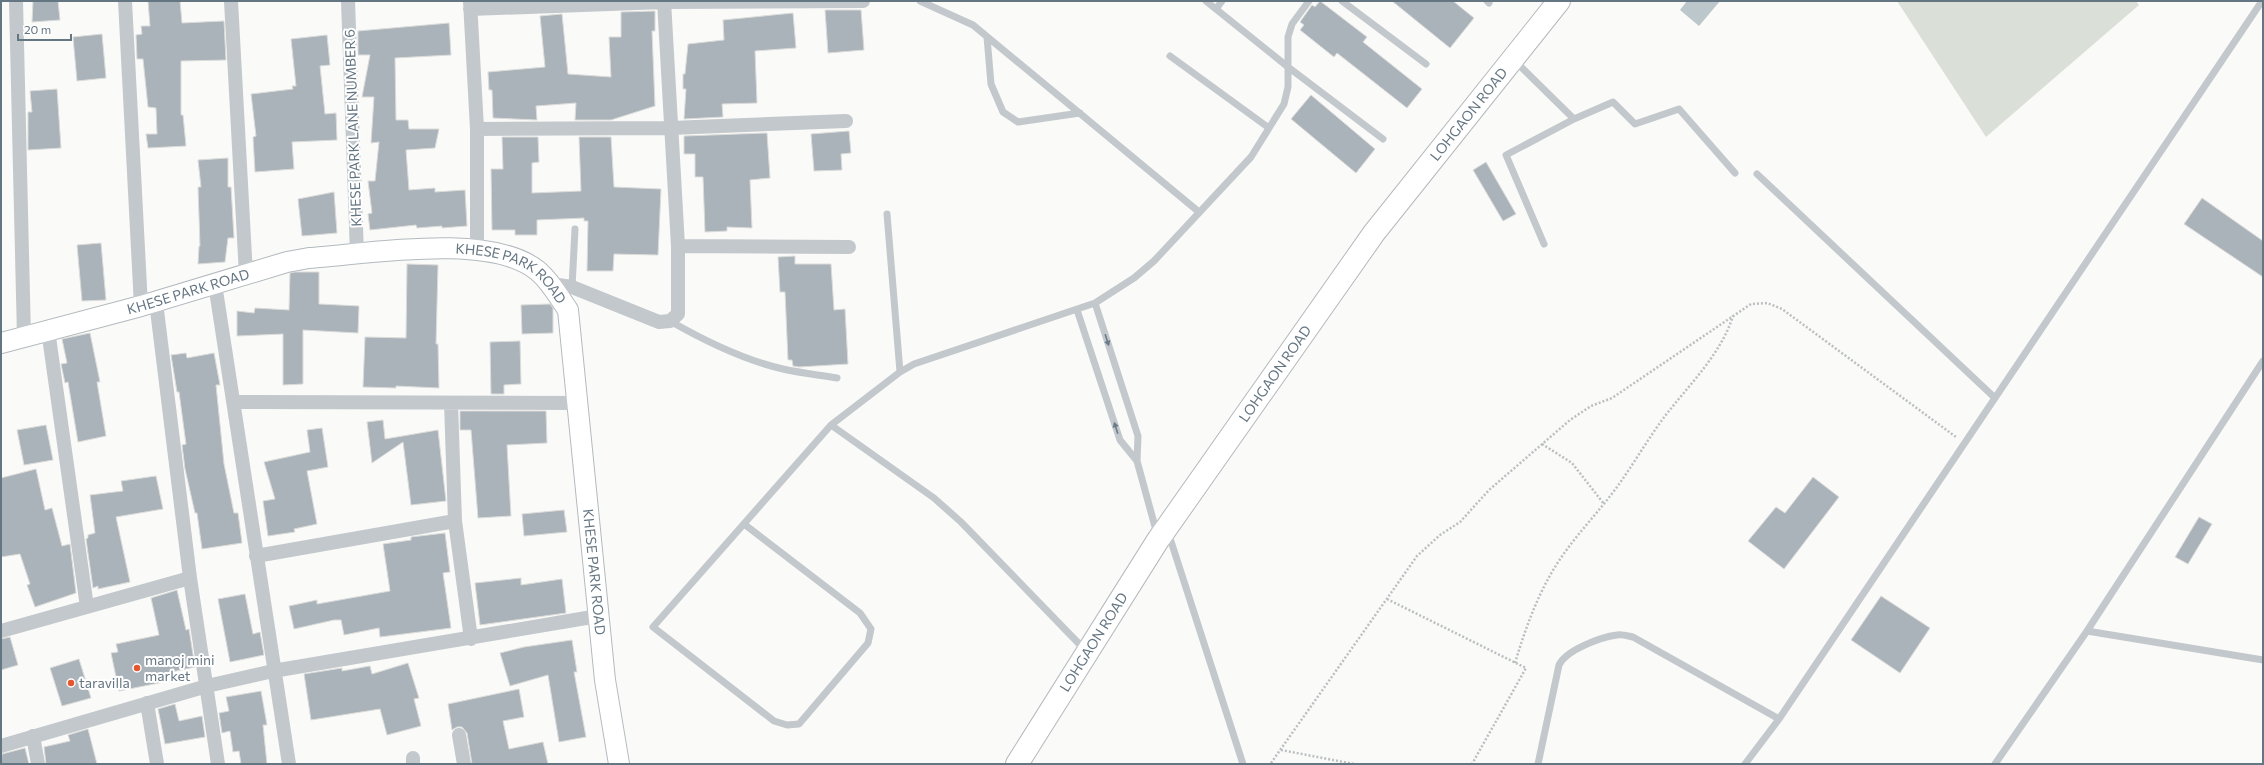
<svg xmlns="http://www.w3.org/2000/svg" width="2264" height="765" font-family="Commissioner,sans-serif">
<style>
.green{fill:#dadfd7}
.water{fill:#bbc7cb}
.building{fill:#aab3b9;stroke:#dcdcda}
.lines{fill:none;stroke-linecap:round;stroke-linejoin:round}
.secondary-casing{stroke:#b3babf;stroke-width:22}
.primary-casing{stroke:#b5babe;stroke-width:24}
.path{stroke:#bbbfc2;stroke-width:2.5;stroke-dasharray:2 2;stroke-linecap:butt}
.lane{stroke:#c3c8cc;stroke-width:7}
.street{stroke:#c3c8cc;stroke-width:14}
.secondary{stroke:#fff;stroke-width:20}
.primary{stroke:#fff;stroke-width:22}
.oneway{fill:#6a7a87}
.poi-dot{fill:#e4572e;stroke:#fff;stroke-width:1.5}
.labels{text-anchor:middle;stroke-width:4;stroke-linejoin:round;paint-order:stroke}
.street-label{font-size:14px;fill:#657683;stroke:#fff}
.poi-label{font-size:14px;fill:#657683;stroke:#fff;text-anchor:start}
</style>
<rect width="100%" height="100%" fill="#fafaf8"/>
<path class="green" d="M1897 1H2136L2139 5 1986 137Z"/>
<path class="water" d="M1687 1H1720L1699 26 1680 10Z"/>
<path class="building" d="M33 1H58L60 20 32 22Z
M148 1H180L182 23 224 21 226 60 181 61V115H183L186 146 148 148 146 134H157L156 108 148 107 143 59H137L136 35 142 34 141 26H150Z
M1320 1 1367 37 1363 42 1422 89 1407 108 1337 53 1334 57 1300 30 1304 25 1300 22 1312 5 1315 7Z
M1392 1H1453L1474 18 1450 48Z
M825 10H861L864 50 828 53Z
M655 11V31H652L655 106 611 120H575L576 103 536 106 537 120 493 118 492 90H489L488 72 545 67 540 16 562 14 568 74 611 77 609 37H621V12Z
M793 13 796 48 755 51 757 103 722 104 723 117 684 119 686 89H683V74H685L688 44 724 40 723 20Z
M449 23 451 55 395 58 396 120H408L409 129H439L435 148 406 150 409 190 435 188V192L465 190 467 226 442 228V226L417 228 416 225 370 230 368 214 372 213 368 181H375L379 142 371 143 374 97H362L370 55H358V31Z
M102 34 106 78 77 81 73 37Z
M327 35 330 65 320 66 325 114 336 113 337 140 292 142 294 169 255 172 253 137 256 136 251 94 293 89 292 86H296L291 39Z
M57 89 61 148 28 150V112H32L30 91Z
M1311 95 1375 149 1356 173 1291 119Z
M849 131 851 153 841 154 842 170 814 171 811 134Z
M767 133 770 178 750 180 752 228 727 227V231L705 232 703 177H695V154H684V136Z
M502 137H538L539 162 532 163V193L581 191 579 137H611L614 187 661 189 658 255 614 254 613 271H587L588 221H584V218L537 220V235H515V230H492L491 169H503Z
M228 158V187H231L234 238H228L225 262 198 264 199 246H200L198 187H201L198 160Z
M1486 162 1516 214 1503 221 1473 170Z
M334 192 337 233 302 236 298 199Z
M2202 198 2263 241V277L2184 224Z
M101 243 106 300 82 301 77 245Z
M795 256V264H831L834 310 845 309 848 364 799 367 793 366 792 360H788L785 292H780L778 257Z
M407 264 438 265 436 344H438L439 388 396 386V388L363 387 365 337 406 338Z
M295 272H319V304L359 306 358 333 303 330V384L283 385V334L237 336V311L254 313 255 308 289 310 290 273Z
M550 304 553 308V333L522 334 521 305Z
M90 333 100 382H97L106 436 78 442 68 382 65 383 61 364 67 363 62 339Z
M520 341 521 384 504 385V394H491L490 342Z
M186 353 187 358 214 353 220 385H216L224 464 234 513H238L242 543 202 549 197 513H195L185 469 182 445 186 444 179 392H177L171 355Z
M460 411H546L547 443 507 445 511 516 478 518 471 430H460Z
M383 420 385 439 438 430 446 501 411 505 403 442 372 463 367 422Z
M46 425 53 460 24 465 17 430Z
M322 428 328 467 307 471 317 524 294 529 295 532 268 536 263 501 275 499 264 462 310 452 307 430Z
M36 469 45 510 52 508 62 546 70 544 76 593 35 607 27 585 30 584 20 554 1 557V478Z
M156 476 163 509 116 517 130 582 98 589V586L93 588 86 539 88 538V535L95 533 90 495 123 491 121 481Z
M1813 477 1839 497 1784 569 1748 541 1776 507 1785 513Z
M564 510 567 532 524 536 522 514Z
M2199 517 2212 524 2188 564 2175 557Z
M445 533 450 572 443 573 451 628 380 637 379 628 344 635 341 620H334L294 629 289 606 317 600V604L390 591 383 544 411 540V537Z
M521 578V585L562 579 566 613 480 625 475 583Z
M177 590 186 630 189 629 195 667 162 674 164 682 119 691 111 653 118 652 116 644 159 635 151 598Z
M245 594 253 634 260 632 264 655 230 662 218 599Z
M1881 596 1930 628 1900 673 1851 640Z
M10 637 18 665 1 670V639Z
M572 640 577 672H574L586 737 559 742 548 675 510 686 500 653 524 647Z
M79 659 91 698 62 706 50 668Z
M408 663 419 698 414 699 421 726 387 735 380 709 311 720 304 674 342 668V671L370 666 372 674Z
M519 689 524 717 503 721 509 749 543 742 548 764H472L467 733 462 727H457L452 730 448 704Z
M261 691 267 725H263L267 764H241L239 751 233 752 230 731 222 733 219 713 229 711 226 697Z
M175 704 179 721 202 716 205 737 165 744 158 709Z
M88 729 97 764H46L44 747 70 741 68 735Z
M25 748 29 764H1L2 754Z"/>
<g class="lines">
<g class="secondary-casing">
<g id="secondary">
<path id="s1" d="M1 343 141 306 287 262 309 258C368 254 491 232 538 271 551 282 558 296 568 310L605 680 619 764"/>
</g>
</g>
<g class="primary-casing">
<g id="primary">
<path id="s2" d="M1017 764 1158 540 1374 233 1559 1"/>
</g>
</g>
<path class="path" d="M1542 444 1572 463 1604 504
M1387 599 1526 668 1472 764
M1515 663C1527 623 1542 582 1568 548 1582 529 1599 511 1614 491 1632 467 1647 440 1665 416 1689 385 1721 354 1733 316
M1281 750 1354 764
M1271 763 1417 556 1440 535 1460 522 1489 490 1570 420 1591 406 1612 398 1751 304 1767 303 1782 309 1956 437"/>
<path class="lane" d="M920 1 973 25 1199 212
M1206 1 1288 67 1383 139
M1342 1 1426 64
M1487 1 1489 3
M1216 9 1222 1
M987 37 991 84 1003 112 1018 122 1080 113
M1170 56 1269 128
M1514 60 1574 119 1506 155 1544 244
M1574 119 1613 102 1635 124 1679 109 1735 173
M1757 174 1995 398
M887 214 900 372
M572 287 575 229
M1095 303 1138 436 1137 461 1157 534
M1077 310 1120 440 1137 461
M670 321C705 341 743 360 783 369 801 373 819 375 837 378
M831 425 934 498 961 522 1086 651
M744 524 860 613 871 629 868 643 799 724 787 725 774 721 653 627 831 425 900 372 914 364 1095 303 1134 278 1154 261 1251 157 1284 104 1288 87V37L1292 24 1309 1
M1168 532 1243 764
M2087 631 2263 660
M1538 764 1559 665C1566 650 1601 637 1617 635 1622 634 1628 636 1633 637L1779 719
M1745 764 1779 719 2262 1
M1995 764 2087 631 2263 361"/>
<path class="street" d="M16 1 24 337
M125 1 141 306
M231 1 246 275
M348 1 357 255
M470 1 477 129V251
M470 9 664 2 863 1
M477 129 671 128 846 121
M678 246 849 247
M215 284 289 764
M551 284 572 287 659 322 670 321 678 314V246L664 1
M156 302 190 578 218 764
M48 330 87 607
M233 402 577 403
M451 403 455 521 471 639
M256 556 455 521
M1 631 190 578
M147 703 157 764
M459 735 464 764
M33 736 38 764
M1 746 207 686 273 671 598 616
M413 758V764"/>
<use href="#secondary" class="secondary"/>
<use href="#primary" class="primary"/>
</g>
<defs><path id="oneway-solid" d="M-6-.8H1V-3.2L6.5 0L1 3.2V.8H-6Z"/></defs>
<g class="oneway">
<use href="#oneway-solid" transform="translate(1107 340) rotate(72)"/>
<use href="#oneway-solid" transform="translate(1116 428) rotate(-108)"/>
</g>
<g class="poi-dot">
<circle cx="137" cy="668" r="4"/>
<circle cx="71" cy="683" r="4"/>
</g>
<g class="labels">
<g class="street-label">
<text dy="5" stroke="none"><textPath href="#s2" startOffset="792">LOHGAON ROAD</textPath></text>
<text transform="translate(353 128) rotate(-92)" y="5">KHESE PARK LANE NUMBER 6</text>
<text dy="5" stroke="none"><textPath href="#s1" startOffset="530">KHESE PARK ROAD</textPath></text>
<text dy="5" stroke="none"><textPath href="#s1" startOffset="194">KHESE PARK ROAD</textPath></text>
<text dy="5" stroke="none"><textPath href="#s2" startOffset="468">LOHGAON ROAD</textPath></text>
<text dy="5" stroke="none"><textPath href="#s1" startOffset="866">KHESE PARK ROAD</textPath></text>
<text dy="5" stroke="none"><textPath href="#s2" startOffset="144">LOHGAON ROAD</textPath></text>
</g>
<g class="poi-label">
<text x="145" y="665">manoj mini<tspan x="145" dy="16">market</tspan></text>
<text x="79" y="688">taravilla</text>
</g>
</g>
<rect width="2264" height="765" fill="none" stroke="#657683" stroke-width="4"/>
<path d="M18 34v6h53v-6" fill="none" stroke="#657683" stroke-width="2"/>
<text x="24" y="34" font-size="12" fill="#657683" stroke="#ffffff" stroke-width="3" paint-order="stroke">20 m</text>
</svg>
